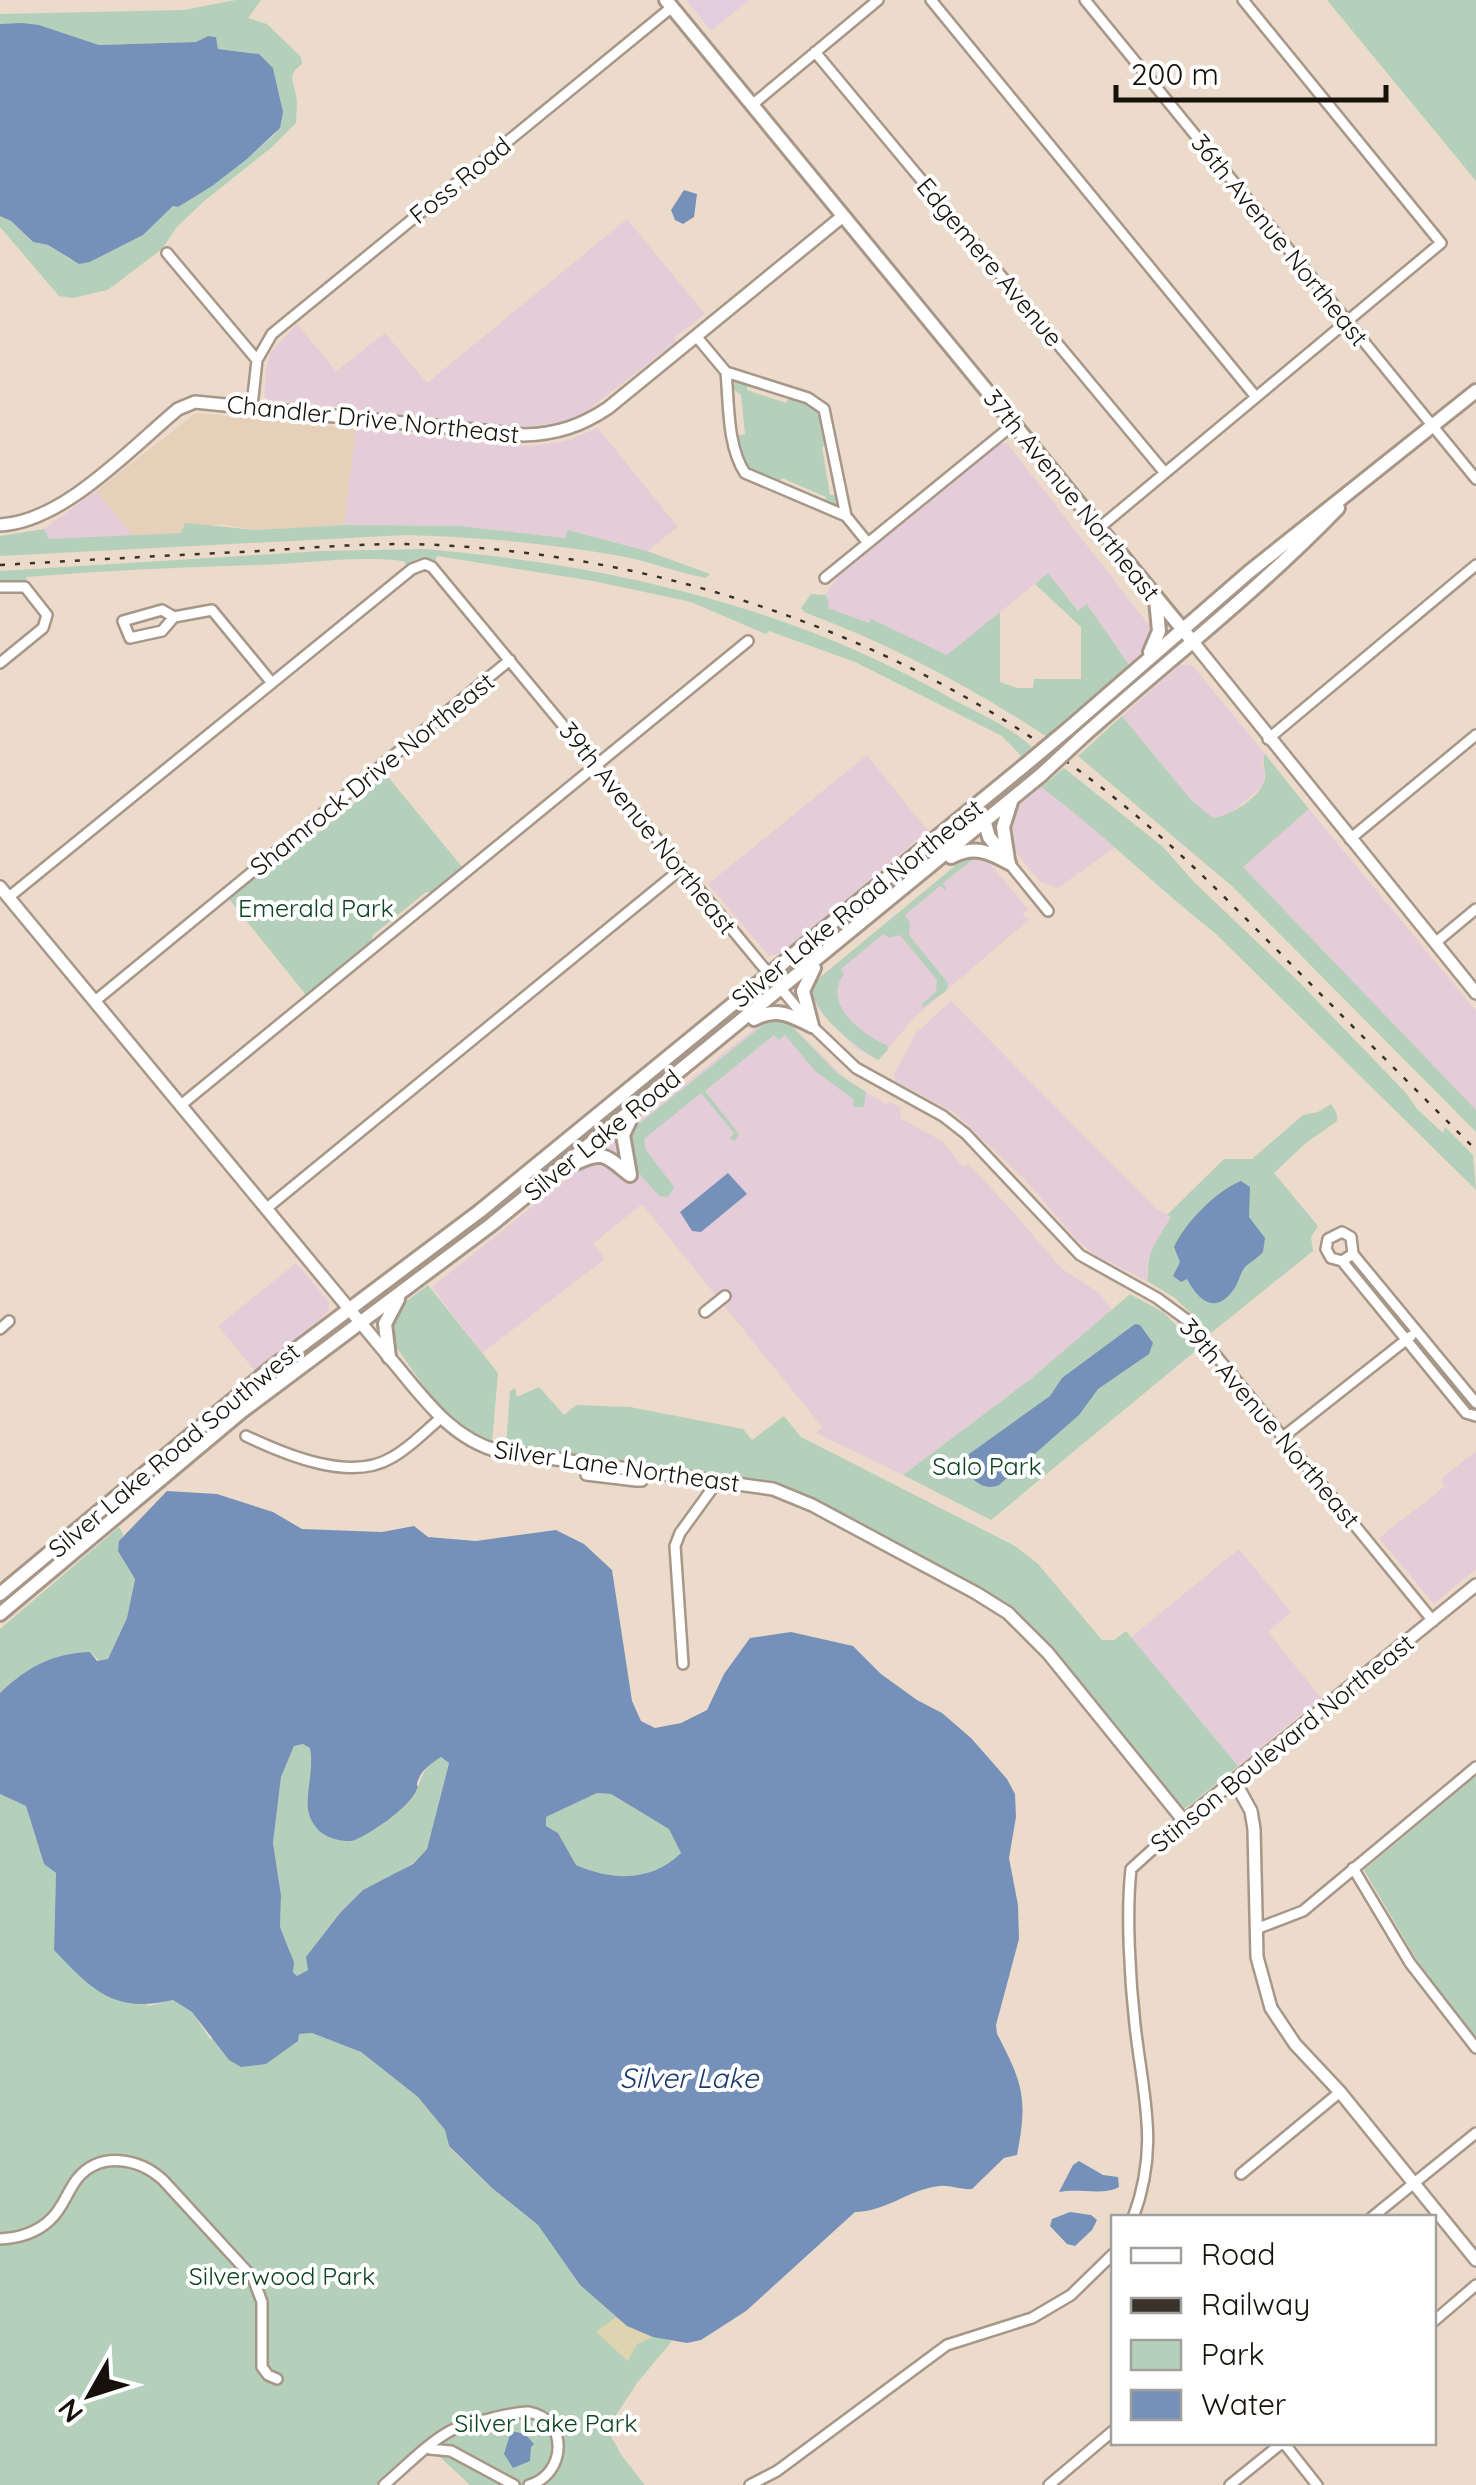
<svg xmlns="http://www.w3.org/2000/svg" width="1476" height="2485" font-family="Quicksand,sans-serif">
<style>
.commercial{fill:#e4cdd8}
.built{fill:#e6d0b9}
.education{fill:#e1cede}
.green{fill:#b4d0ba}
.sand{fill:#ded5b0}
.water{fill:#7691b9;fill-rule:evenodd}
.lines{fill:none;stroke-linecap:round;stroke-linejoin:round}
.minor-casing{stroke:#a79788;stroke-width:14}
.tertiary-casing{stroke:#a79788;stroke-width:16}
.secondary-casing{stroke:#a79788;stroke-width:18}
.minor{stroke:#fff;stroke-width:9}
.tertiary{stroke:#fff;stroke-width:11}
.secondary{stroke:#fff;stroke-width:12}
.rail{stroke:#3a332b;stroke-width:2.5;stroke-dasharray:5 10;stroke-linecap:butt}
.secondary-bridge-casing{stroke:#a79788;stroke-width:18;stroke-linecap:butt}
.secondary-bridge{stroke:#fff;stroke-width:12}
.labels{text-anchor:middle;stroke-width:8;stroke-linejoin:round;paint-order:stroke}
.street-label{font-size:25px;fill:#16110b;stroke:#fff}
.park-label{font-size:25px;fill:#0e4322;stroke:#fff}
.water-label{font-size:28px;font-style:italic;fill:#17386c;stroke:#fff}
</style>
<rect width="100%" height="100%" fill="#ecdbca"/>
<path class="commercial" d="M627 219 705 314 674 338 676 342 584 413 564 422 522 427 269 400 264 396 266 370 271 351 297 324 336 371 385 333 427 383Z
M598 428 678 527 647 551 568 530 566 538 460 526 344 525 356 429 534 446 565 441Z
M1007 443 1149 625 1151 641 1129 665 1088 605 1079 611 1048 573 947 656 872 620 869 623 827 608 825 595 839 576 1000 444Z
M96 491 133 536 48 539 44 529Z
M1181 664 1193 666 1265 754 1262 763 1265 774 1262 787 1228 815 1213 818 1199 809 1122 716Z
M867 755 928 831 782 953 769 956 708 884Z
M1039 785 1117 846 1058 888 1040 882 1012 847 1006 834 1010 816Z
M1309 809 1476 1011V1110L1242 867Z
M968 856 986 859 1028 909 1022 915 1030 919 914 1018 878 1060 857 1049 817 1007 811 995 812 984Z
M951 1001 1157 1209 1172 1217 1164 1235 1148 1258 1147 1281 1095 1255 1076 1239 1029 1184 955 1113 895 1081 894 1074 916 1033Z
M766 1019 786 1020 848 1081 885 1104 890 1102 901 1107 900 1118 942 1141 963 1167 968 1164 1008 1206 1061 1268 1099 1293 1112 1310 1032 1378 903 1475 816 1433 822 1427 642 1204 593 1244 605 1259 482 1353 432 1287Z
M296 1263 329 1302V1308L324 1316 255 1371 218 1326Z
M1476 1451V1569L1434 1604 1379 1538 1445 1486 1441 1479Z
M1239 1549 1291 1612 1268 1632 1321 1698 1238 1766 1131 1637Z"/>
<path class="built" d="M196 413 356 429 344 525 256 530 219 524 182 533 133 536 96 491Z"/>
<path class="education" d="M686 0H749L711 31Z"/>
<path class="green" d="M236 0H261L248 18 267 24 301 57 302 64C287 76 293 78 296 95 298 103 296 115 296 123L272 147 203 202 176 228 162 249 116 284 107 290 73 298 59 296 0 227V216L11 221 32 242 48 245 71 260 90 262 143 235 173 206 178 207 247 159 275 134C289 116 277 89 273 68L252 53 218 49 216 37 208 36 196 42 99 45 39 25 0 24V14L183 10Z
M1327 0H1476V181Z
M740 380 748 382 747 390 786 403 790 396C821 408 822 413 829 444L822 447 830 495H838L837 505 831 507 824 504 826 497 782 478 778 484C748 471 742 469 738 436L745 434 741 395 733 389 735 382Z
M185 523 256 530 344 525 460 526 565 538 568 530 647 551 710 574 706 578C675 572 646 560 615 555 546 543 477 537 407 535L0 556V536L44 529 49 539 181 533Z
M425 549C610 565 792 606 954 700 980 714 1011 727 1032 747L1021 756 1002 736 855 662 769 631 766 634 691 602 593 581 437 556 435 562 416 559 407 565 403 561C354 555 306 564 257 565 180 567 103 571 26 577L27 581 0 583V571L320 551Z
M1048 573 1078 611 1087 604 1129 665 1046 736C969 686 890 644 804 612L801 608 811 594 825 595 829 601 828 608 869 623 871 619 947 655 1000 612V682L1017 688H1033L1034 679H1081V627L1035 584Z
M1122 716 1192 801 1213 818C1230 816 1262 797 1265 778 1266 768 1261 765 1265 754L1309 809 1243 867 1476 1110V1132L1233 887 1078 756Z
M1064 768 1163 847 1195 883 1299 982 1406 1093 1417 1109 1443 1133 1445 1127 1473 1155 1476 1190 1216 934C1156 887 1103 833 1041 787Z
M384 772 463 868 435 892H426L373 935 371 943 306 995 229 899 312 831 319 832 372 789V782Z
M967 856 988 860H972L943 883 947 891 940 886 905 915 910 923 909 935 948 983 947 990 922 1008V1004L936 992 937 980 900 935 889 938 883 934 841 969 844 974C821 1003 863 1036 887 1045L888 1050 878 1060C855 1047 809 1012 812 984Z
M772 1018 788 1022 837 1073 866 1092 864 1107H854L853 1099 815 1071 785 1035 779 1040 774 1035 705 1091 739 1134 735 1141 730 1138 734 1133 701 1093 644 1139 646 1150 674 1187 668 1197 659 1196C642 1176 621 1159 630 1131Z
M1331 1104 1337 1114V1121L1306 1143 1274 1173 1318 1226 1311 1237 1313 1251 1211 1333 1175 1298 1147 1281C1149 1273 1147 1264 1150 1255 1154 1244 1165 1227 1171 1217L1167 1215 1224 1159H1252L1303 1115 1318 1112Z
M428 1285 498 1373 492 1443C444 1423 419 1378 389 1337L392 1312Z
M1130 1294 1163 1312 1199 1348 991 1520 903 1475 1032 1378Z
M539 1387 564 1415 576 1405 630 1407 743 1429 752 1440 784 1416 801 1437 1015 1546 1038 1564 1102 1640H1114L1126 1631 1238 1766 1191 1804 1185 1808 1180 1806 1046 1643 1016 1614 758 1483 506 1446 510 1391 515 1388 517 1397Z
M119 1527 123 1534 118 1551 135 1578 127 1618 108 1659 102 1663 90 1652C53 1653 27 1667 0 1693V1629Z
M304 1744 310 1748 313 1768 308 1810 324 1835C331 1837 340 1841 348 1841 364 1841 403 1809 413 1795 425 1778 417 1773 440 1757L449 1762 427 1849 413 1863 394 1875 308 1970 297 1976 293 1971 290 1951 280 1927 281 1895 273 1843 281 1777 294 1746Z
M1476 1776V2038L1419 1964 1364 1870Z
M597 1793 611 1794 670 1829 681 1853C651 1882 612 1881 576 1865L558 1833 546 1826V1817Z
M0 1794 26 1806 44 1864 56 1873 54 1950 149 2006 173 2000 192 2012 210 2039 312 2033 361 2052 418 2097 445 2130 449 2147 492 2188 538 2225 580 2285 627 2326 672 2341 637 2383 607 2429 622 2456 645 2485H470L426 2444 376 2485H0Z"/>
<path class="sand" d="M616 2317 627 2326 653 2337 637 2344 628 2361 596 2332Z"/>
<path class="water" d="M22 23 39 25 99 45 196 42 208 36 216 37 218 49 259 54 273 68 283 112 280 128 247 159 212 186 178 207 173 206 143 235 90 262 79 264 48 245 33 242 11 221 0 216V24Z
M684 190 697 194 694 217 683 224 675 220 671 210Z
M728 1173 747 1194 701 1232 692 1231 680 1212Z
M1241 1181 1250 1187 1249 1217 1265 1238 1263 1252C1258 1258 1250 1262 1245 1267 1240 1273 1239 1282 1234 1289 1215 1316 1198 1300 1187 1279L1181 1282 1173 1276 1180 1262 1174 1247C1185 1223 1217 1190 1241 1181Z
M1135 1324 1140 1325 1153 1343 1149 1354 1098 1389 1079 1415 999 1485C983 1492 971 1479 963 1466L969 1454 1050 1396 1062 1378Z
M167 1491 217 1494 273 1512 302 1529 382 1532 414 1526 428 1537 476 1541 556 1530 584 1544 612 1570 632 1701 641 1721 655 1728 681 1723 707 1710 724 1674 750 1638 791 1632 853 1646 881 1674 917 1700 942 1713 971 1738 1007 1779 1015 1794 1016 1817 1009 1858 1018 1905 1019 1939 996 2025 997 2034C1023 2083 1028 2099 1017 2155L1004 2158 972 2189C961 2190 950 2185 940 2186 909 2189 886 2212 855 2212L746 2311 701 2340 687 2343 653 2337 627 2326 580 2285 538 2225 492 2188 449 2146 445 2130 418 2097 361 2052 312 2033 299 2034 298 2041 266 2064 241 2067 229 2060 192 2012 173 2000C114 2014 92 1990 54 1950L56 1873 44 1864 26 1806 0 1794V1693C27 1667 53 1653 90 1652L97 1661 108 1659 127 1618 135 1579 118 1551 119 1541ZM303 1744 310 1748C314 1771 306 1789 308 1810 310 1820 316 1830 325 1835 332 1839 347 1843 355 1840 373 1832 405 1810 415 1793 422 1780 413 1792 419 1778 422 1770 433 1762 441 1757L449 1763 427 1849 413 1864 363 1890 340 1913 306 1957 308 1970 297 1976 293 1972 294 1962 280 1927 281 1895 273 1843 281 1777 294 1746ZM597 1793 611 1794 669 1829 681 1853C651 1882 613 1881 576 1865L558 1833 546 1826V1817Z
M1079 2161 1103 2175 1118 2177 1119 2187C1104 2196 1078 2188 1059 2192L1073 2165Z
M1070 2212 1091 2215 1097 2220 1092 2230 1075 2246 1067 2244 1050 2226 1052 2219Z
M511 2431 525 2434 534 2444 531 2447 530 2461 513 2468 504 2454Z"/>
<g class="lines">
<g class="minor-casing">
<path id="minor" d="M931 0 1256 397
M1085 0 1476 479
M815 52 1165 473
M752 105 878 0
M167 253 257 360
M696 336 726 372 808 398 824 409 846 516
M726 372C729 403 727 446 745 473L846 516 868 543
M252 406 257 360 272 334 672 7
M1099 528 1441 243 1243 0
M825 578 1014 424
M0 587H25L47 615 43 628 0 663
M174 617 162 631 130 638 123 621 162 610 174 617 212 610 272 683
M1268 739 1476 565
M1350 839 1476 735
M1009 863 1048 911
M9 897 412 569 425 564 432 567 812 1026 856 1068 943 1116 966 1134 1080 1255 1157 1298 1187 1320 1433 1621
M1435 943 1476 909
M95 1001 510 660
M181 1105 748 641
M267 1208 681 869
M1353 1254 1342 1261 1331 1258 1326 1249 1328 1239 1342 1232 1351 1237 1353 1254 1476 1403
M1342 1261 1466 1413 1476 1416
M705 1312 725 1296
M0 1329 9 1321
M246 1436C286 1455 350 1482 391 1458 410 1448 425 1431 441 1418
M1283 1437 1411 1336
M586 1475 636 1481H642L649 1471
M683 1664 675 1546 680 1533 717 1482
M1353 1868 1410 1963 1476 2048
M1256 1929 1303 1911 1476 1767
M1241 2174 1340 2092
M1133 2218C1160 2146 1143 2097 1135 2025 1130 1980 1126 1913 1131 1869L1184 1821
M1371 2218 1476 2133
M0 2239C19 2238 37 2233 51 2219 63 2208 67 2192 77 2179 100 2151 139 2158 163 2180L253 2278 262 2302V2367L268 2375 277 2379
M1434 2321 1476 2285
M430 2449 451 2451 514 2485
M384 2485C403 2469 430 2441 452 2430 462 2425 517 2411 528 2412 570 2419 566 2475 529 2485
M750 2485 777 2471 947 2345 1032 2318 1071 2295 1114 2253
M1049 2485 1114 2430
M1230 2485 1283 2442 1317 2485"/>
</g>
<g class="tertiary-casing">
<path id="tertiary" d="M0 525C63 522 130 449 178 409L195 402 524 435C557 434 581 426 608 408L843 216
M1193 642 1476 993
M0 887 389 1357C421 1394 449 1438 498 1451L773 1489 812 1505 976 1593 1008 1613 1048 1653 1184 1821 1476 1585
M1235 1782 1251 1811 1254 1829 1257 1957 1271 2008 1295 2044 1340 2092 1476 2260"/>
</g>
<g class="secondary-casing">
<path id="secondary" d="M666 0 1193 642
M1150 652 1159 631 1156 600
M1068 729 1249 572 1476 391
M1081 738C1167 661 1258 591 1338 508
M984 820 989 837 1006 858
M951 857C973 845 988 851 1009 863
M1008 860 1003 827 1011 802
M754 1019C776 1007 791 1015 812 1026
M812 1026 803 991 814 968
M576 1163C604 1149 607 1157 630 1175
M630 1175 623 1135 632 1116
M389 1357 385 1324 398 1299
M0 1594 270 1369 480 1211 1025 765
M0 1614 241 1412 492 1224 1041 775"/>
</g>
<use href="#minor" class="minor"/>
<use href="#tertiary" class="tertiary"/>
<use href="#secondary" class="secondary"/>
<path class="rail" d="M0 565C87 560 174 555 261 551 320 547 379 542 438 545 697 559 949 654 1146 824 1193 864 1236 909 1280 953 1345 1019 1411 1085 1476 1150"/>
<g class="secondary-bridge-casing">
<path id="secondary-bridge" d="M1025 765 1068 729
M1041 775 1081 738"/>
</g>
<use href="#secondary-bridge" class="secondary-bridge"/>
</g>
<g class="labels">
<g class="street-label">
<text transform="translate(460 180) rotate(-39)" y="9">Foss Road</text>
<text transform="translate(1280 240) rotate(51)" y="9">36th Avenue Northeast</text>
<text transform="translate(990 262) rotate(50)" y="9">Edgemere Avenue</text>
<text transform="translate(373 419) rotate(6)" y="9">Chandler Drive Northeast</text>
<text transform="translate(1072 495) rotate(51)" y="9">37th Avenue Northeast</text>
<text transform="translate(372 774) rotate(-39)" y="9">Shamrock Drive Northeast</text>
<text transform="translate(648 828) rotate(51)" y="9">39th Avenue Northeast</text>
<text transform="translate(857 903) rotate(-39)" y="9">Silver Lake Road Northeast</text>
<text transform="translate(602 1135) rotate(-39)" y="9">Silver Lake Road</text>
<text transform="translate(1270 1423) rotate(50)" y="9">39th Avenue Northeast</text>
<text transform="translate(174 1450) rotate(-40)" y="9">Silver Lake Road Southwest</text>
<text transform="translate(617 1466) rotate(8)" y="9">Silver Lane Northeast</text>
<text transform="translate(1282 1743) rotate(-39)" y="9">Stinson Boulevard Northeast</text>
</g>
<g class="park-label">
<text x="316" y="917">Emerald Park</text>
<text x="987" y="1475">Salo Park</text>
<text x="282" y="2285">Silverwood Park</text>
<text x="546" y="2432">Silver Lake Park</text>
</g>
<g class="water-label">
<text x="689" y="2088">Silver Lake</text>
</g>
</g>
<rect x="1111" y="2215" width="325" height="230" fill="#ffffff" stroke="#a2a09d" stroke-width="2.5"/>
<rect x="1131" y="2248" width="50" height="15" fill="#ffffff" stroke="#a2a09d" stroke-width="2.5"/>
<text x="1201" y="2265" font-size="30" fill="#16110b">Road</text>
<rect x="1131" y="2298" width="50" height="15" fill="#3a332b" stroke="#a2a09d" stroke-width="2.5"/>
<text x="1201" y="2315" font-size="30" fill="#16110b">Railway</text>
<rect x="1131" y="2340" width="50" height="30" fill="#b4d0ba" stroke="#a2a09d" stroke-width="2.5"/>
<text x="1201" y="2365" font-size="30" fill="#16110b">Park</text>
<rect x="1131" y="2390" width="50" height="30" fill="#7691b9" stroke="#a2a09d" stroke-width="2.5"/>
<text x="1201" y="2415" font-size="30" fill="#16110b">Water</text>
<g transform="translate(90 2395) rotate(231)" stroke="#ffffff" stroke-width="8" paint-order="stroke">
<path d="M0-8L18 38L0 25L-18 38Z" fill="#16110b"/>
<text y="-15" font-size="28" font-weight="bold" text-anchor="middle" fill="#16110b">N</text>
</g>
<path d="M1116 85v15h270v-15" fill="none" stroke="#16110b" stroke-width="5"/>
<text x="1131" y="85" font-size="30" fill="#16110b" stroke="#ffffff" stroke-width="8" paint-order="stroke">200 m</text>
</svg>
